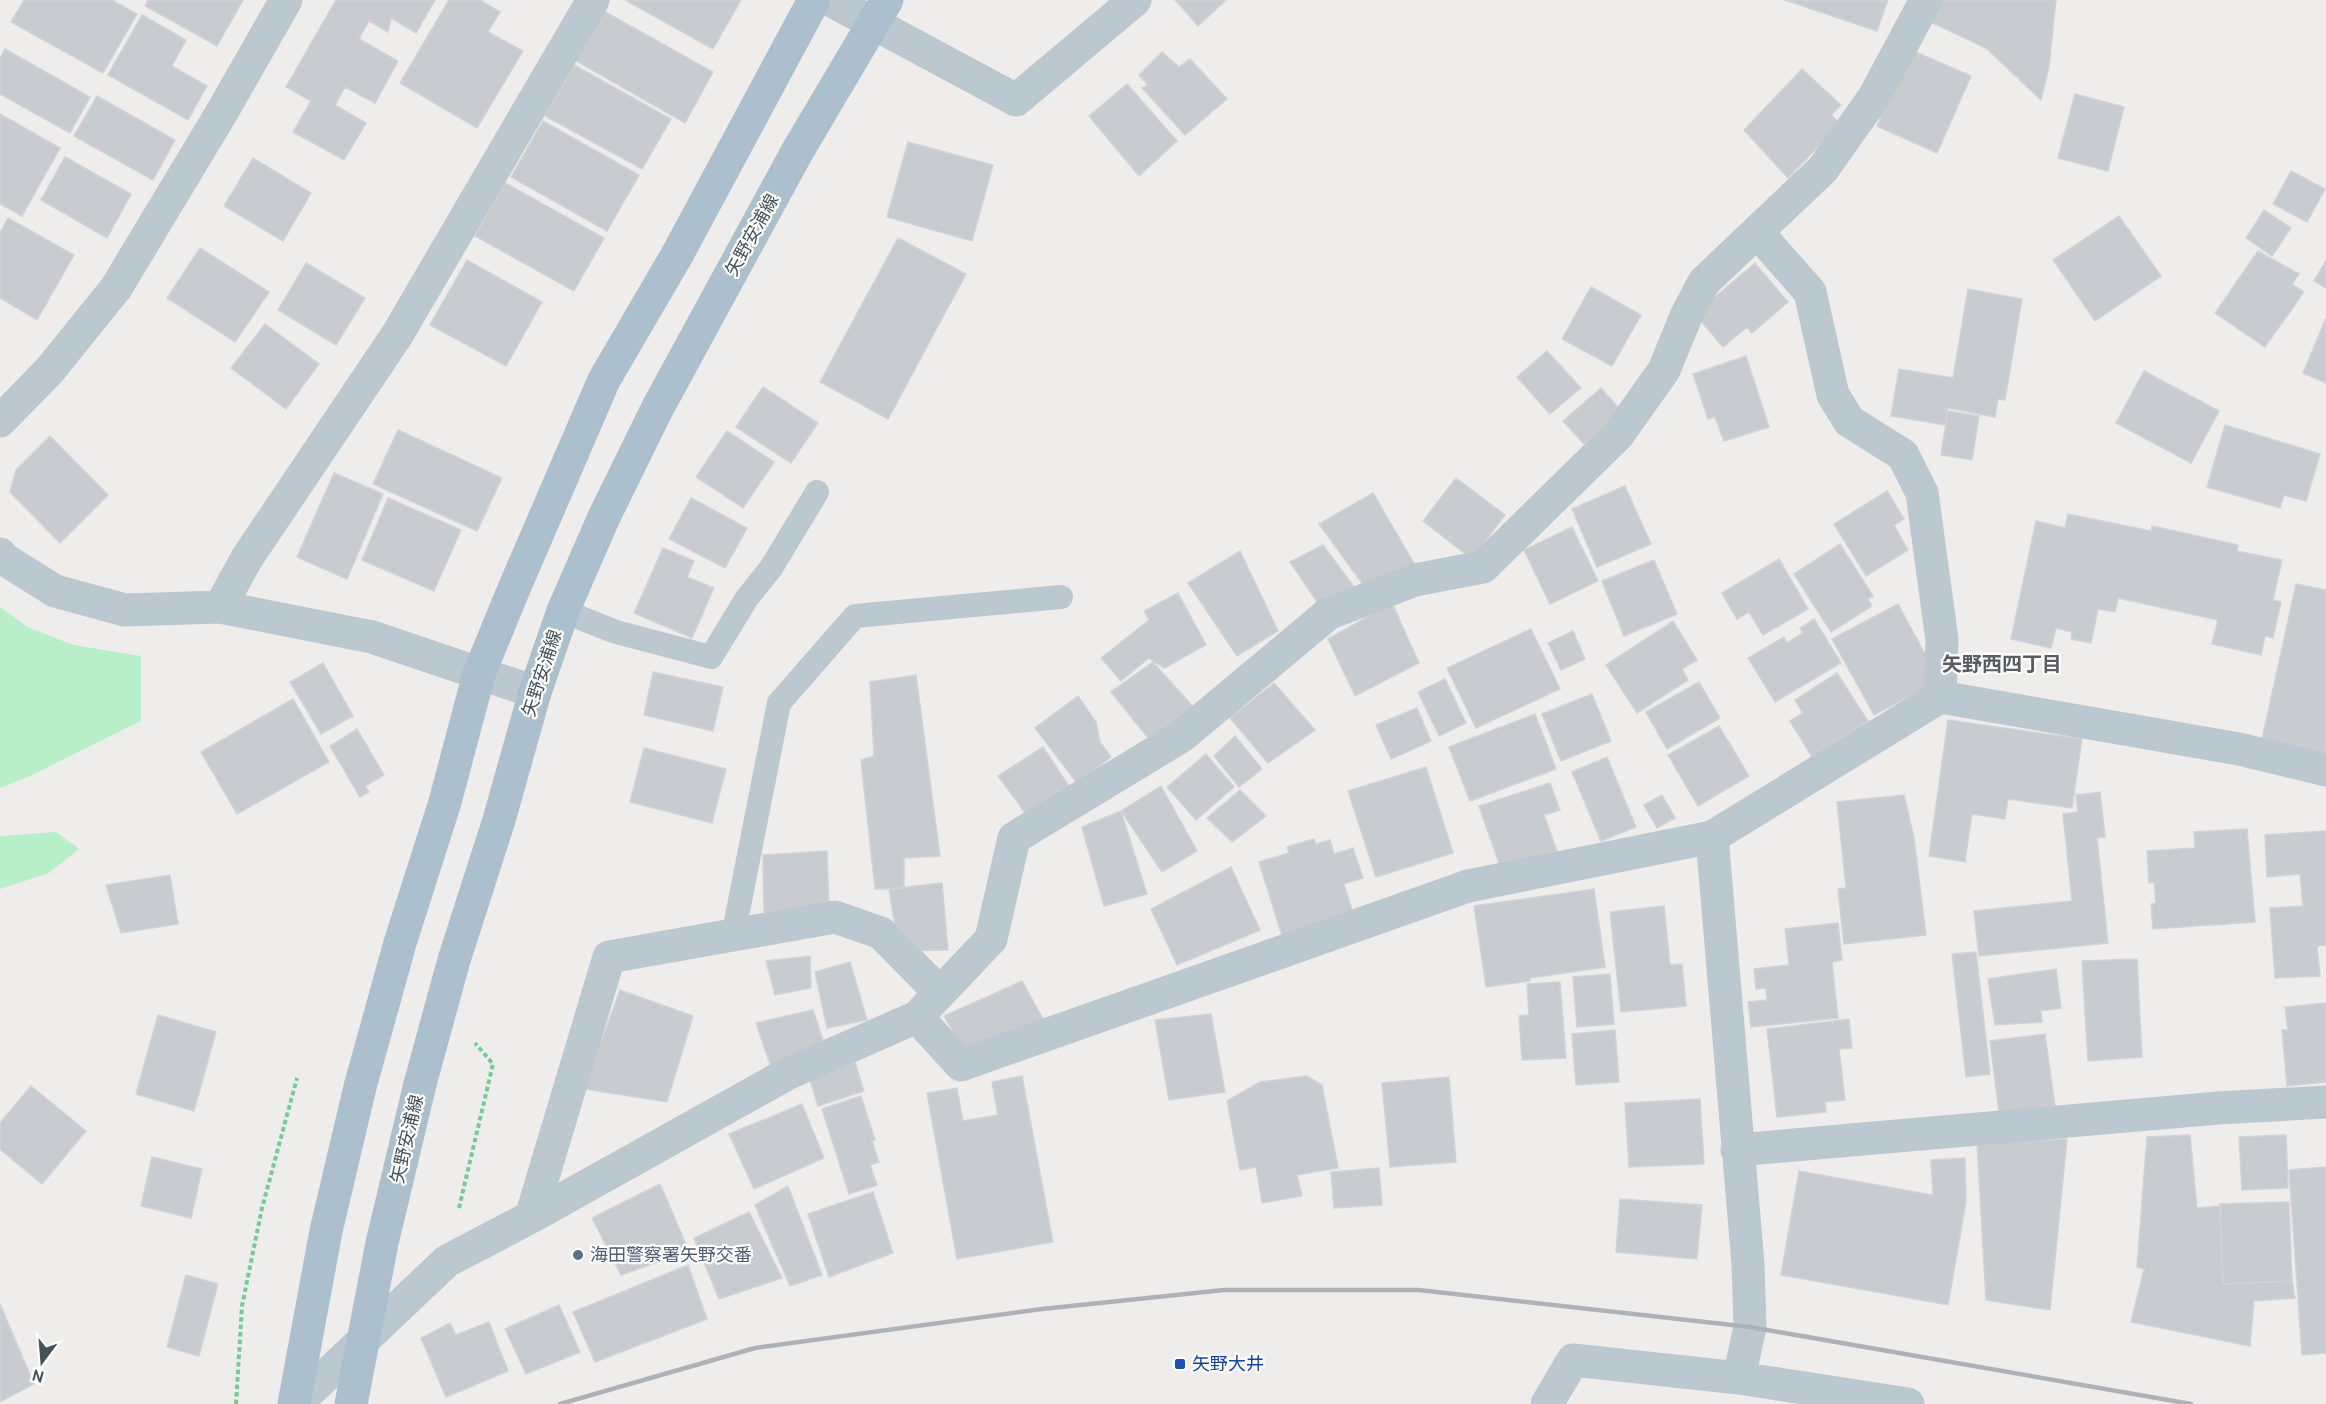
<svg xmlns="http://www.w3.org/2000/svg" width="2326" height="1404" font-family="Cabin,'Noto Sans JP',sans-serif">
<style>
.green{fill:#b8efc8}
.building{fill:#c8ccd1;stroke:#d0d3d8;stroke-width:1.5}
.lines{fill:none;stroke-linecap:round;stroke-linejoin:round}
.path{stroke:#70cd96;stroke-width:4;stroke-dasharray:4.5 3;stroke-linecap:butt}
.service{stroke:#bcc8cf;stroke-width:24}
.minor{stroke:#bcc8cf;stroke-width:33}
.tertiary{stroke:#bcc8cf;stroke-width:33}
.primary{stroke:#abbfcc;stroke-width:33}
.rail{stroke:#aeb2b7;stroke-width:4.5}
.primary-bridge{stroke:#abbfcc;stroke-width:33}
.service-dot{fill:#5c6f8a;stroke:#fff;stroke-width:2}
.transit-dot{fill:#1a4fb4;stroke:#fff;stroke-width:2}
.labels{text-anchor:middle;stroke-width:4.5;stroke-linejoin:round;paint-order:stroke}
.street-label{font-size:18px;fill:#445159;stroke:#fff}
.service-label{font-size:18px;fill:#4e5e75;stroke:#fff;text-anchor:start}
.transit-label{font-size:18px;fill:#164399;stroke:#fff;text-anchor:start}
.neighbourhood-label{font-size:20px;font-weight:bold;fill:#595d61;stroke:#fff}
</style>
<rect width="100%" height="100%" fill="#efecec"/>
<path class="green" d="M0 607 28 627 73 645 141 656V721L30 776 0 788Z
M56 832 79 849 49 873 0 889V836Z"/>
<path class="building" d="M24 0H112L137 14 103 73 11 22Z
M148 0H243L217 46 145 6Z
M336 0H435L416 33 391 18 388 32 369 21 359 39 398 61 375 103 345 87 335 105 366 123 344 160 293 132 311 101 286 87Z
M449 0H480L500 12 488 32 523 51 477 128 400 83Z
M625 0H741L713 49Z
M1175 0H1226L1198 26Z
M1785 0H1888L1877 31Z
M1938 0H2056L2049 67 2041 100 1986 48 1928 21Z
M600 9 713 72 685 123 571 58Z
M142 15 186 40 172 66 207 86 188 120 108 75Z
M5 49 90 97 70 133 0 94V58Z
M1911 50 1971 76 1937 153 1877 126Z
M1162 52 1179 67 1190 59 1227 99 1185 135 1142 88 1148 85 1139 75Z
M574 65 671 119 642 169 545 116Z
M1802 69 1841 105 1831 115 1840 124 1788 178 1744 130Z
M1127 84 1177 141 1139 176 1089 116Z
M2075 94 2124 107 2108 171 2058 158Z
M97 96 175 140 153 180 74 136Z
M0 114 60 148 22 216 0 204Z
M543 121 639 175 607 231 511 177Z
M908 142 993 165 972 241 887 217Z
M65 157 131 194 107 238 41 200Z
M253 158 311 193 283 241 224 206Z
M2291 171 2325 189 2307 222 2273 204Z
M505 183 604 238 574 291 475 236Z
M2264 210 2291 228 2272 256 2246 238Z
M2119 216 2161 276 2095 321 2053 260Z
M8 218 74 255 37 320 0 298V233Z
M898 238 966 274 888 419 820 382Z
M200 248 269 292 235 342 167 298Z
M2258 251 2299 274 2292 284 2304 292 2265 347 2215 313Z
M467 260 542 302 506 366 430 325Z
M2326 261V288L2314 281Z
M306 263 365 298 336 345 278 310Z
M1755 263 1788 302 1752 333 1747 327 1723 347 1695 314Z
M1591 287 1641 315 1612 366 1562 339Z
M1968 289 2022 299 2005 400 1998 399 1995 417 1948 408 1945 425 1891 416 1899 369 1953 378Z
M2326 318V383L2303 373Z
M265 324 319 364 286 409 231 368Z
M1547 351 1581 388 1550 414 1517 377Z
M1746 356 1769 427 1724 441 1715 417 1708 419 1693 374Z
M2144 371 2219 411 2191 463 2116 423Z
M763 387 818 423 791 463 736 427Z
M1601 388 1622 412 1584 444 1563 421Z
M1948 411 1979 416 1972 460 1941 455Z
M2225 425 2320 454 2306 501 2284 495 2280 508 2207 487Z
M398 430 502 478 477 531 373 484Z
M727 431 774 462 743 508 696 477Z
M50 436 108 495 60 543 10 492 16 470Z
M334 473 383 494 347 579 297 557Z
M1456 478 1505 515 1472 559 1423 521Z
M1625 486 1651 544 1597 567 1572 509Z
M1887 491 1904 519 1894 525 1908 550 1866 576 1834 524Z
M1373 493 1415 565 1367 590 1319 524Z
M388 498 461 530 434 591 362 560Z
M691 498 747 528 725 568 669 539Z
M2068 514 2151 531 2152 526 2238 545 2237 551 2282 560 2273 600 2281 602 2273 638 2265 636 2261 655 2212 644 2218 620 2118 598 2115 612 2098 609 2091 643 2071 639 2072 632 2056 628 2051 648 2011 639 2036 521 2065 528Z
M1572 527 1598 581 1550 604 1524 550Z
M1840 544 1873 596 1868 599 1872 606 1831 632 1794 574Z
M1323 545 1357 591 1320 606 1290 562Z
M663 548 694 561 687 577 714 588 692 638 634 613Z
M1240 551 1278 631 1237 656 1188 583Z
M1779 559 1808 609 1763 635 1749 612 1737 619 1722 593Z
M1654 560 1677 614 1624 636 1602 581Z
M2296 584 2326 590V754L2261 744Z
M1178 593 1206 645 1164 668 1149 658 1121 681 1101 658 1149 620 1144 611Z
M1392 603 1419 663 1355 696 1328 639Z
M1898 604 1931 665 1927 687 1874 715 1832 639Z
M1814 619 1841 663 1775 702 1748 658 1784 637 1787 643 1803 633 1800 628Z
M1673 621 1697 660 1682 669 1688 680 1637 713 1606 665Z
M1531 629 1560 689 1476 728 1447 668Z
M1573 631 1585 659 1561 670 1548 643Z
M1153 662 1195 709 1153 744 1111 692Z
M323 663 353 716 321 734 290 682Z
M653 672 723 687 713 731 644 715Z
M1837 673 1868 721 1812 757 1790 721 1803 713 1795 700Z
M916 675 940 856 904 858V888L875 889 861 760 874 756 870 682Z
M1445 679 1466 723 1439 736 1418 692Z
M1699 682 1720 718 1667 749 1646 712Z
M1274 683 1315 730 1268 763 1230 718Z
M1592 694 1611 741 1561 761 1542 714Z
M1078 696 1096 722 1100 742 1111 757 1077 783 1035 728Z
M293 699 329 762 237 814 201 752Z
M1417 708 1431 741 1391 759 1376 725Z
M1535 714 1556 769 1470 801 1449 747Z
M1948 720 2082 739 2072 808 2008 799 2005 819 1972 814 1965 862 1929 856Z
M1719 726 1749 776 1698 806 1668 755Z
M357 729 384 775 365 786 369 792 360 797 330 746Z
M1235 736 1262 769 1239 787 1214 756Z
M1043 747 1071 789 1029 818 998 776Z
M644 748 726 769 712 823 630 802Z
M1206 754 1234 787 1196 820 1167 787Z
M1607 757 1636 827 1601 841 1572 772Z
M1426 767 1453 853 1376 877 1348 791Z
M1550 783 1560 810 1544 815 1557 851 1501 869 1479 806Z
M1161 786 1197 851 1162 872 1121 811Z
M1240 790 1266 816 1232 842 1207 818Z
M2100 792 2105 837 2097 838 2108 943 1979 956 1974 911 2072 901 2063 814 2078 812 2076 795Z
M1662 795 1675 818 1657 828 1644 805Z
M1904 795 1914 838 1926 935 1844 944 1838 889 1846 888 1837 802Z
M1121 811 1147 894 1104 906 1082 827Z
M2247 829 2255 922 2153 929 2151 904 2156 903 2154 882 2149 883 2147 851 2195 848 2194 832Z
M2326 831V945L2317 946 2320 976 2275 978 2270 908 2303 906 2300 874 2267 877 2265 835Z
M1314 839 1316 844 1330 840 1334 854 1353 848 1363 878 1344 884 1354 916 1283 939 1259 862 1289 853 1287 847Z
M827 851 829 908 764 914 763 855Z
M1231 867 1260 930 1177 965 1151 909Z
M170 875 178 924 121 933 106 885Z
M942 883 948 950 899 951 889 889Z
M1594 889 1605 967 1530 978V981L1486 987 1474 906Z
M1664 906 1670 965 1682 964 1686 1006 1621 1012 1610 912Z
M1838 923 1842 960 1832 962 1838 1018 1751 1027 1748 1002 1767 1000 1766 988 1756 989 1754 969 1789 965 1785 929Z
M1976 952 1990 1074 1966 1077 1952 954Z
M810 956 811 988 775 995 766 961Z
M2137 959 2142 1057 2088 1061 2082 961Z
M850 962 867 1020 827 1028 815 972Z
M2056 969 2061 1008 2041 1011 2042 1022 1995 1025 1988 979Z
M1610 974 1614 1024 1577 1027 1573 977Z
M1022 981 1046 1024 967 1055 944 1016Z
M1560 982 1566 1058 1522 1060 1519 1016 1529 1015 1527 984Z
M620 990 693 1016 667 1102 584 1089Z
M2326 1003V1082L2287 1086 2282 1030H2288L2285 1007Z
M813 1010 827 1052 771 1067 756 1023Z
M1211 1014 1225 1092 1169 1100 1155 1020Z
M158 1015 216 1032 194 1111 136 1094Z
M1849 1019 1852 1048 1839 1049 1845 1100 1825 1102 1826 1112 1777 1117 1767 1029Z
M1615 1030 1619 1082 1576 1085 1572 1034Z
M2045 1034 2055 1106 1999 1113 1990 1041Z
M855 1062 864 1091 818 1106 809 1077Z
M1022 1076 1053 1242 957 1259 927 1093 957 1088 963 1121 998 1115 992 1082Z
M1307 1076 1322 1085 1338 1168 1297 1175 1302 1196 1262 1203 1256 1167 1240 1170 1227 1101 1260 1082Z
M1449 1077 1456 1162 1390 1167 1382 1083Z
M31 1086 86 1131 42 1184 0 1149V1123Z
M861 1096 875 1140 872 1141 879 1162 870 1165 877 1185 849 1194 822 1109Z
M1700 1099 1704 1164 1629 1167 1625 1103Z
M802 1104 824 1158 754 1189 729 1134Z
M2190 1135 2197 1208 2220 1206 2223 1284 2292 1281 2295 1298 2254 1301 2250 1346 2131 1322 2144 1269 2137 1267 2147 1137Z
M2286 1135 2288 1188 2242 1190 2239 1137Z
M2067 1139 2050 1310 1986 1300 1977 1142Z
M152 1157 202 1169 191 1218 141 1206Z
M1965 1158 1966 1202 1948 1305 1781 1275 1799 1171 1933 1195 1931 1160Z
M2326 1167V1353L2302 1355 2289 1170Z
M1379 1168 1382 1205 1334 1208 1331 1172Z
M660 1184 689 1251 621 1275 592 1218Z
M788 1186 822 1275 790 1286 755 1205Z
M873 1192 893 1253 829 1277 808 1214Z
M1620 1199 1702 1205 1697 1259 1616 1252Z
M2289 1202 2292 1281 2223 1284 2220 1204Z
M749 1212 782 1278 719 1299 694 1238Z
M688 1265 707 1319 595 1362 573 1312Z
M186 1275 218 1284 199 1356 167 1347Z
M0 1304 34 1384 0 1402Z
M559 1305 580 1352 526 1374 505 1329Z
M489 1322 508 1371 446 1397 421 1338 450 1323 456 1335Z"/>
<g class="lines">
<path class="path" d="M459 1208 493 1064 475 1043
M236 1404 242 1306 262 1208 297 1078"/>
<path class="service" d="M563 611 616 632 711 657 747 598 771 568 817 492
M733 936 779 703 855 616 1061 597"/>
<path class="minor" d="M830 0 1016 100 1135 0
M1757 232 1810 292 1833 395 1849 421 1903 455 1922 493 1942 640 1940 697
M0 554 4 559 55 591 125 610 220 607 372 637 535 692
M220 607 247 558 397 335 593 0
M1712 837 1748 1264 1750 1327 1739 1378
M917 1017 961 1065 1468 886 1712 837 1940 697 2239 749 2326 770
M1737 1150 2218 1108 2326 1102
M531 1217 609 957 835 917 881 933 940 993
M296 1404 447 1261 531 1217 787 1074 917 1017 991 939 1014 838 1182 736 1328 614 1415 580 1483 567 1618 435 1664 370 1687 314 1704 282 1823 169 1874 97 1926 0
M1547 1404 1573 1360 1739 1378 1908 1404"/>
<path class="tertiary" d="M0 421 49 371 116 288 222 112 286 0"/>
<path class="primary" d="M420 1084 454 960 499 820 535 692 563 611 604 517 657 409 797 152 887 0
M294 1404 326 1231 360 1087 400 943 445 802 479 674 513 591 604 380 677 255 814 0"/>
<path class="rail" d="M560 1404 755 1348 1042 1309 1224 1290H1419L1750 1327 2191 1404"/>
<path class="primary-bridge" d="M351 1404 382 1243 420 1084"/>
</g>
<circle class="service-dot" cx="578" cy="1255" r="6"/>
<rect class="transit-dot" x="1174" y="1358" width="12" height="12" rx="3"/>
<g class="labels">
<g class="street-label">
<text transform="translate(752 235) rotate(-61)" y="6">矢野安浦線</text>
<text transform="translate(542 673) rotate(-72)" y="6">矢野安浦線</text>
<text transform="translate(407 1139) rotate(-77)" y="6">矢野安浦線</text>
</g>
<g class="service-label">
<text x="590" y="1261">海田警察署矢野交番</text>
</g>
<g class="transit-label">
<text x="1192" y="1370">矢野大井</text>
</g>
<g class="neighbourhood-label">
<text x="2002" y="671">矢野西四丁目</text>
</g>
</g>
<g transform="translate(42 1362) rotate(196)" stroke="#ffffff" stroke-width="4.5" paint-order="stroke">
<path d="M0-4.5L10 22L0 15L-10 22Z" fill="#445159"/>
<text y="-9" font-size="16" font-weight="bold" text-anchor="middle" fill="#445159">N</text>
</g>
</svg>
